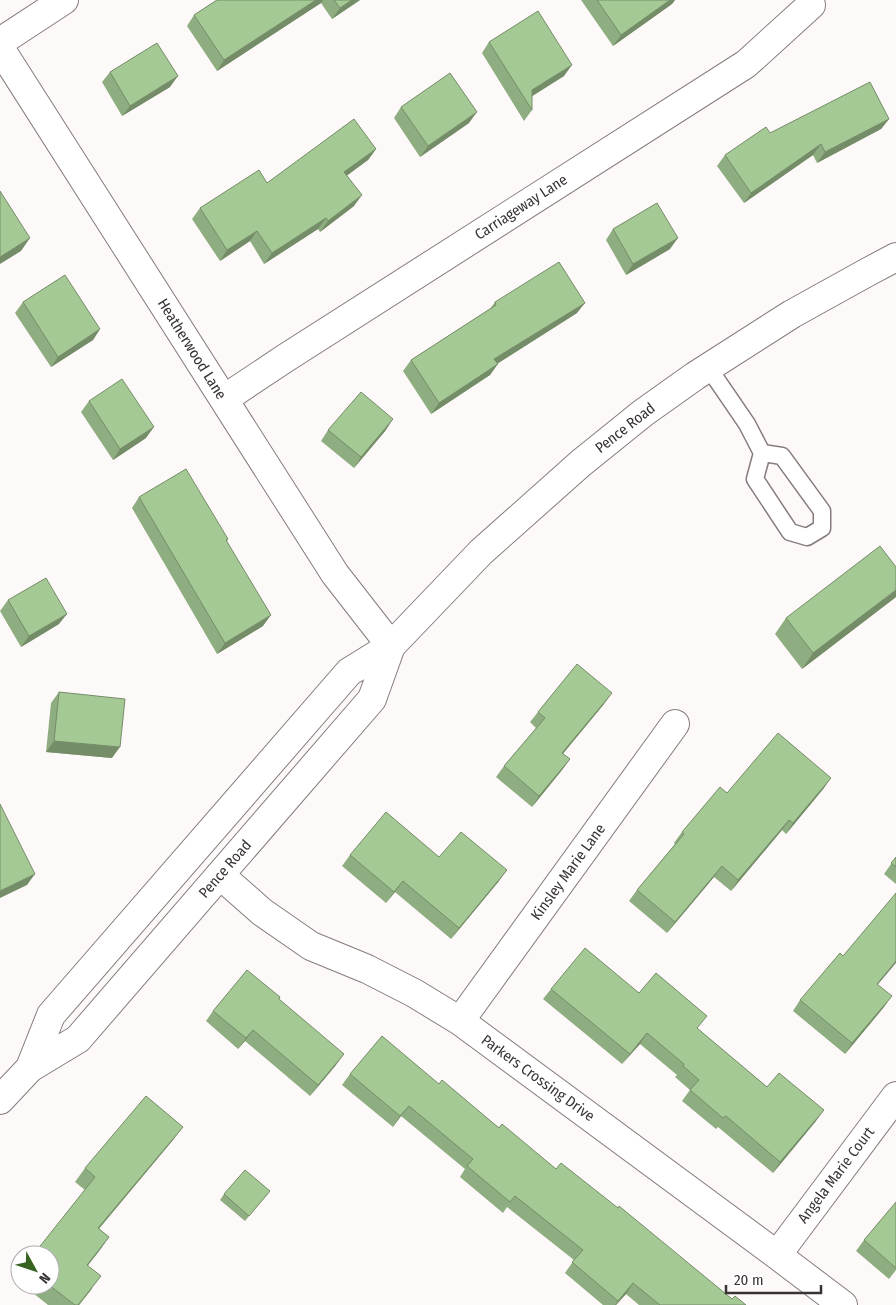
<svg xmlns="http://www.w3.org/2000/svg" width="896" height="1305" font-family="'Fira Sans Condensed',sans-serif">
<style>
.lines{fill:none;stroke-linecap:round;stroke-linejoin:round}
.service-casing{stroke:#867b7c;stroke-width:19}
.minor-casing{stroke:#867b7c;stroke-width:30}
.tertiary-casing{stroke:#867b7c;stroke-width:30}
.service{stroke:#fff;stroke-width:16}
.minor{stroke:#fff;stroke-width:28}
.tertiary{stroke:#fff;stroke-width:28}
.wall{fill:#8ead80}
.shaded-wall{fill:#748d68}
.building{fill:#a5c995;stroke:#748d68}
.labels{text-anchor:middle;stroke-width:4;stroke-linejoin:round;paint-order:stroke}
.street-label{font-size:15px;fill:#383334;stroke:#fff}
</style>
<rect width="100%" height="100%" fill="#fef9f9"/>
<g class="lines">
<g class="service-casing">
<path id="service" d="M708 367 747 424 762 453 755 479 790 532 807 537 822 528V511L782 456 762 453"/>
</g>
<g class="minor-casing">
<path id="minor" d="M0 42 64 0
M0 48 335 574 391 646
M224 399 284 359 746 64 811 5
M220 875 262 912 311 946 367 969 414 993 460 1021 777 1255 843 1305
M460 1021 675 724
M777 1255 896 1096"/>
</g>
<g class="tertiary-casing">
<path id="tertiary" d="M30 1068 51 1015 349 672 391 646 481 552 581 463 643 413 695 376 792 314 866 273 896 257
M0 1100 30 1068 78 1039 372 699 391 646"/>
</g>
<use href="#service" class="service"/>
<use href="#minor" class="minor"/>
<use href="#tertiary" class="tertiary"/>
</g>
<path class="wall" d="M217 0H360L332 19 321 3 217 71 187 26 194 15Z
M581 0H675L672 4 613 46Z
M489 42 564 76 532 96V110L524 121 482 53Z
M110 72 170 87 122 116 102 82Z
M401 107 469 123 420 157 394 118Z
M889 119 881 129 817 163 813 155 744 203 717 166 725 155 770 133Z
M376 149 368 160 347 175 354 206 320 232 318 229 264 264 250 241 220 261 192 219 200 208 267 183Z
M613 229 670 249 626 275 606 240Z
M23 302 100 329 93 340 51 367 15 313Z
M495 302 577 313 497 364 490 375 431 414 403 371 411 360 490 309Z
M89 401 146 438 113 460 81 412Z
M328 430H386L354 468 321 441Z
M139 497 228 539 227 541 263 626 217 654 132 508Z
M896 597 802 669 775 634 786 618Z
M8 600 59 624 21 647 0 611Z
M59 692 112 758 46 752 51 703Z
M604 704 563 754 570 759 562 770 532 807 496 777 504 766 536 728 530 722 538 712Z
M824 788 786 834 782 830 731 891 714 877 667 933 629 901 637 890 675 844 674 843 682 832 727 793Z
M350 855 439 857 499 881 451 939 395 892 386 903 342 866Z
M896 857V884L884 874Z
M878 985 884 1007 845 1054 793 1011 800 1000Z
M551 989 639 993 698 1029 767 1087 816 1121 773 1173 718 1127 716 1129 682 1101 690 1090 675 1077 677 1075 640 1044 622 1064 543 999Z
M279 999 336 1065 310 1096 245 1041 238 1049 206 1021 213 1011Z
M350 1074 439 1084 556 1169 732 1299 746 1305H639L626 1294 616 1305H603L565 1273 574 1260 507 1207 503 1213 460 1177 465 1169 401 1116 393 1127 342 1085Z
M173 1140 99 1229 109 1237 88 1265 92 1289 79 1305H48L23 1285H50L85 1190 75 1182 85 1168Z
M270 1191 245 1221 220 1200 224 1194Z
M896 1202V1270L889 1279 856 1251 864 1240Z
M20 1273V1282L16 1279Z"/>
<path class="shaded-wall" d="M316 0H323L321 3 217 71 224 60Z
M352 0H360L332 19 340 8Z
M670 0H675L672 4 613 46 621 35Z
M572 65 564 76 526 100 532 90Z
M178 76 170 87 122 116 130 106Z
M477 112 469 123 420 157 428 146Z
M889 119 881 129 817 163 825 152Z
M821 144 813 155 744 203 751 193Z
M376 149 368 160 337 183 344 172Z
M362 195 354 206 320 232 328 221Z
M326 218 318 229 264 264 272 253Z
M257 231 250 241 220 261 227 250Z
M30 238 21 251 0 264V257Z
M678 238 670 249 626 275 633 264Z
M585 303 577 313 487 370 494 359Z
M100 329 93 340 51 367 58 357Z
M498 364 490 375 431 414 439 403Z
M393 419 386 430 354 468 361 457Z
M154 427 146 438 113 460 120 449Z
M896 590V597L802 669 813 653Z
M67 614 59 624 21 647 29 636Z
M271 615 263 626 217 654 225 643Z
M612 693 604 704 554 764 562 753Z
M54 741 120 747 112 758 46 752Z
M570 759 562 770 532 807 539 796Z
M831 778 824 788 786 834 793 823Z
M789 820 782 830 731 891 738 880Z
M722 866 714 877 667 933 675 922Z
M507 870 499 881 451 939 459 928Z
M35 874 27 885 0 898V891Z
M403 881 395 892 386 903 394 892Z
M896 961V963L869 995 877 984Z
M892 996 884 1007 845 1054 852 1043Z
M253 1030 245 1041 238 1049 246 1038Z
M647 1033 640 1044 622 1064 630 1054Z
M344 1054 336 1065 310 1096 318 1085Z
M409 1106 401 1116 393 1127 400 1116Z
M824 1110 816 1121 773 1173 780 1162Z
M183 1127 173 1140 88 1241 98 1228Z
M109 1237 100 1250 78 1278 87 1265Z
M101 1276 79 1305H78Z
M633 1283 626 1294 616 1305H615Z"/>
<path class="building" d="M217 0H316L224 60 194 15Z
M334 0H352L340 8Z
M597 0H670L621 35Z
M538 11 572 65 532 90V110L489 42Z
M157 43 178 76 130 106 110 72Z
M450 73 477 112 428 146 401 107Z
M870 82 889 119 825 152 821 144 751 193 725 155 766 127 770 133Z
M354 119 376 149 344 172 362 195 328 221 326 218 272 253 257 231 227 250 200 208 259 170 267 183Z
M0 191 30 238 0 257Z
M657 203 678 238 633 264 613 229Z
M559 262 585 303 494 359 498 364 439 403 411 360 496 305 495 302Z
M65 275 100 329 58 357 23 302Z
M122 379 154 427 120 449 89 401Z
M361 392 393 419 361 457 328 430Z
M186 469 228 539 226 540 271 615 225 643 139 497Z
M880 546 896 567V590L813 653 786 618Z
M46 578 67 614 29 636 8 600Z
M577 664 612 693 562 753 570 759 539 796 504 766 545 718 538 712Z
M59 692 125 699 120 747 54 741Z
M778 733 831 778 793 823 789 820 738 880 722 866 675 922 637 890 684 834 682 832 720 787 727 793Z
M0 804 35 874 0 891Z
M386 812 439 857 461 832 507 870 459 928 403 881 394 892 350 855Z
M896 857V867L891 863Z
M896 893V961L877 984 892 996 852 1043 800 1000 840 953 843 956Z
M585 948 639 993 656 973 707 1016 697 1028 767 1087 779 1073 824 1110 780 1162 726 1116 723 1118 690 1090 699 1080 683 1066 684 1064 647 1033 630 1054 551 989Z
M247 970 280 997 279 999 344 1054 318 1085 253 1030 246 1038 213 1011Z
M382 1036 439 1084 442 1080 499 1128 502 1124 556 1169 561 1163 618 1208 619 1206 732 1299 735 1296 746 1305H660L633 1283 618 1301 572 1262 583 1250 515 1196 510 1202 467 1166 473 1159 409 1106 400 1116 350 1074Z
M146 1096 183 1127 98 1228 109 1237 87 1265 101 1276 78 1305H75L49 1285 50 1255H33L95 1177 85 1168Z
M245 1170 270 1191 249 1216 224 1194Z
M896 1202V1268L864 1240Z"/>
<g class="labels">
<g class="street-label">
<text transform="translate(521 207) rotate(-33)" y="5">Carriageway Lane</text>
<text transform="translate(192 349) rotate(58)" y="5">Heatherwood Lane</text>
<text transform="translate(625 428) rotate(-38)" y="5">Pence Road</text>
<text transform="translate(225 869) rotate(-49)" y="5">Pence Road</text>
<text transform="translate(568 872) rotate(-54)" y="5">Kinsley Marie Lane</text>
<text transform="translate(538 1078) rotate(36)" y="5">Parkers Crossing Drive</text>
<text transform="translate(836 1175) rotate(-53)" y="5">Angela Marie Court</text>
</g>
</g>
<g transform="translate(35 1270) rotate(130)"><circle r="24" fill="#ffffff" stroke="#afadae"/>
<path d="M0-4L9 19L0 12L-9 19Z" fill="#376220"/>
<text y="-8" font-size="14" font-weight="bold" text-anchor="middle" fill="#383334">N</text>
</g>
<path d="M726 1285v8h95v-8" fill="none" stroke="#383334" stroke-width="2.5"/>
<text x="734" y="1285" font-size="15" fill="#383334" stroke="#ffffff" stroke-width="4" paint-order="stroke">20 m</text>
</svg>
